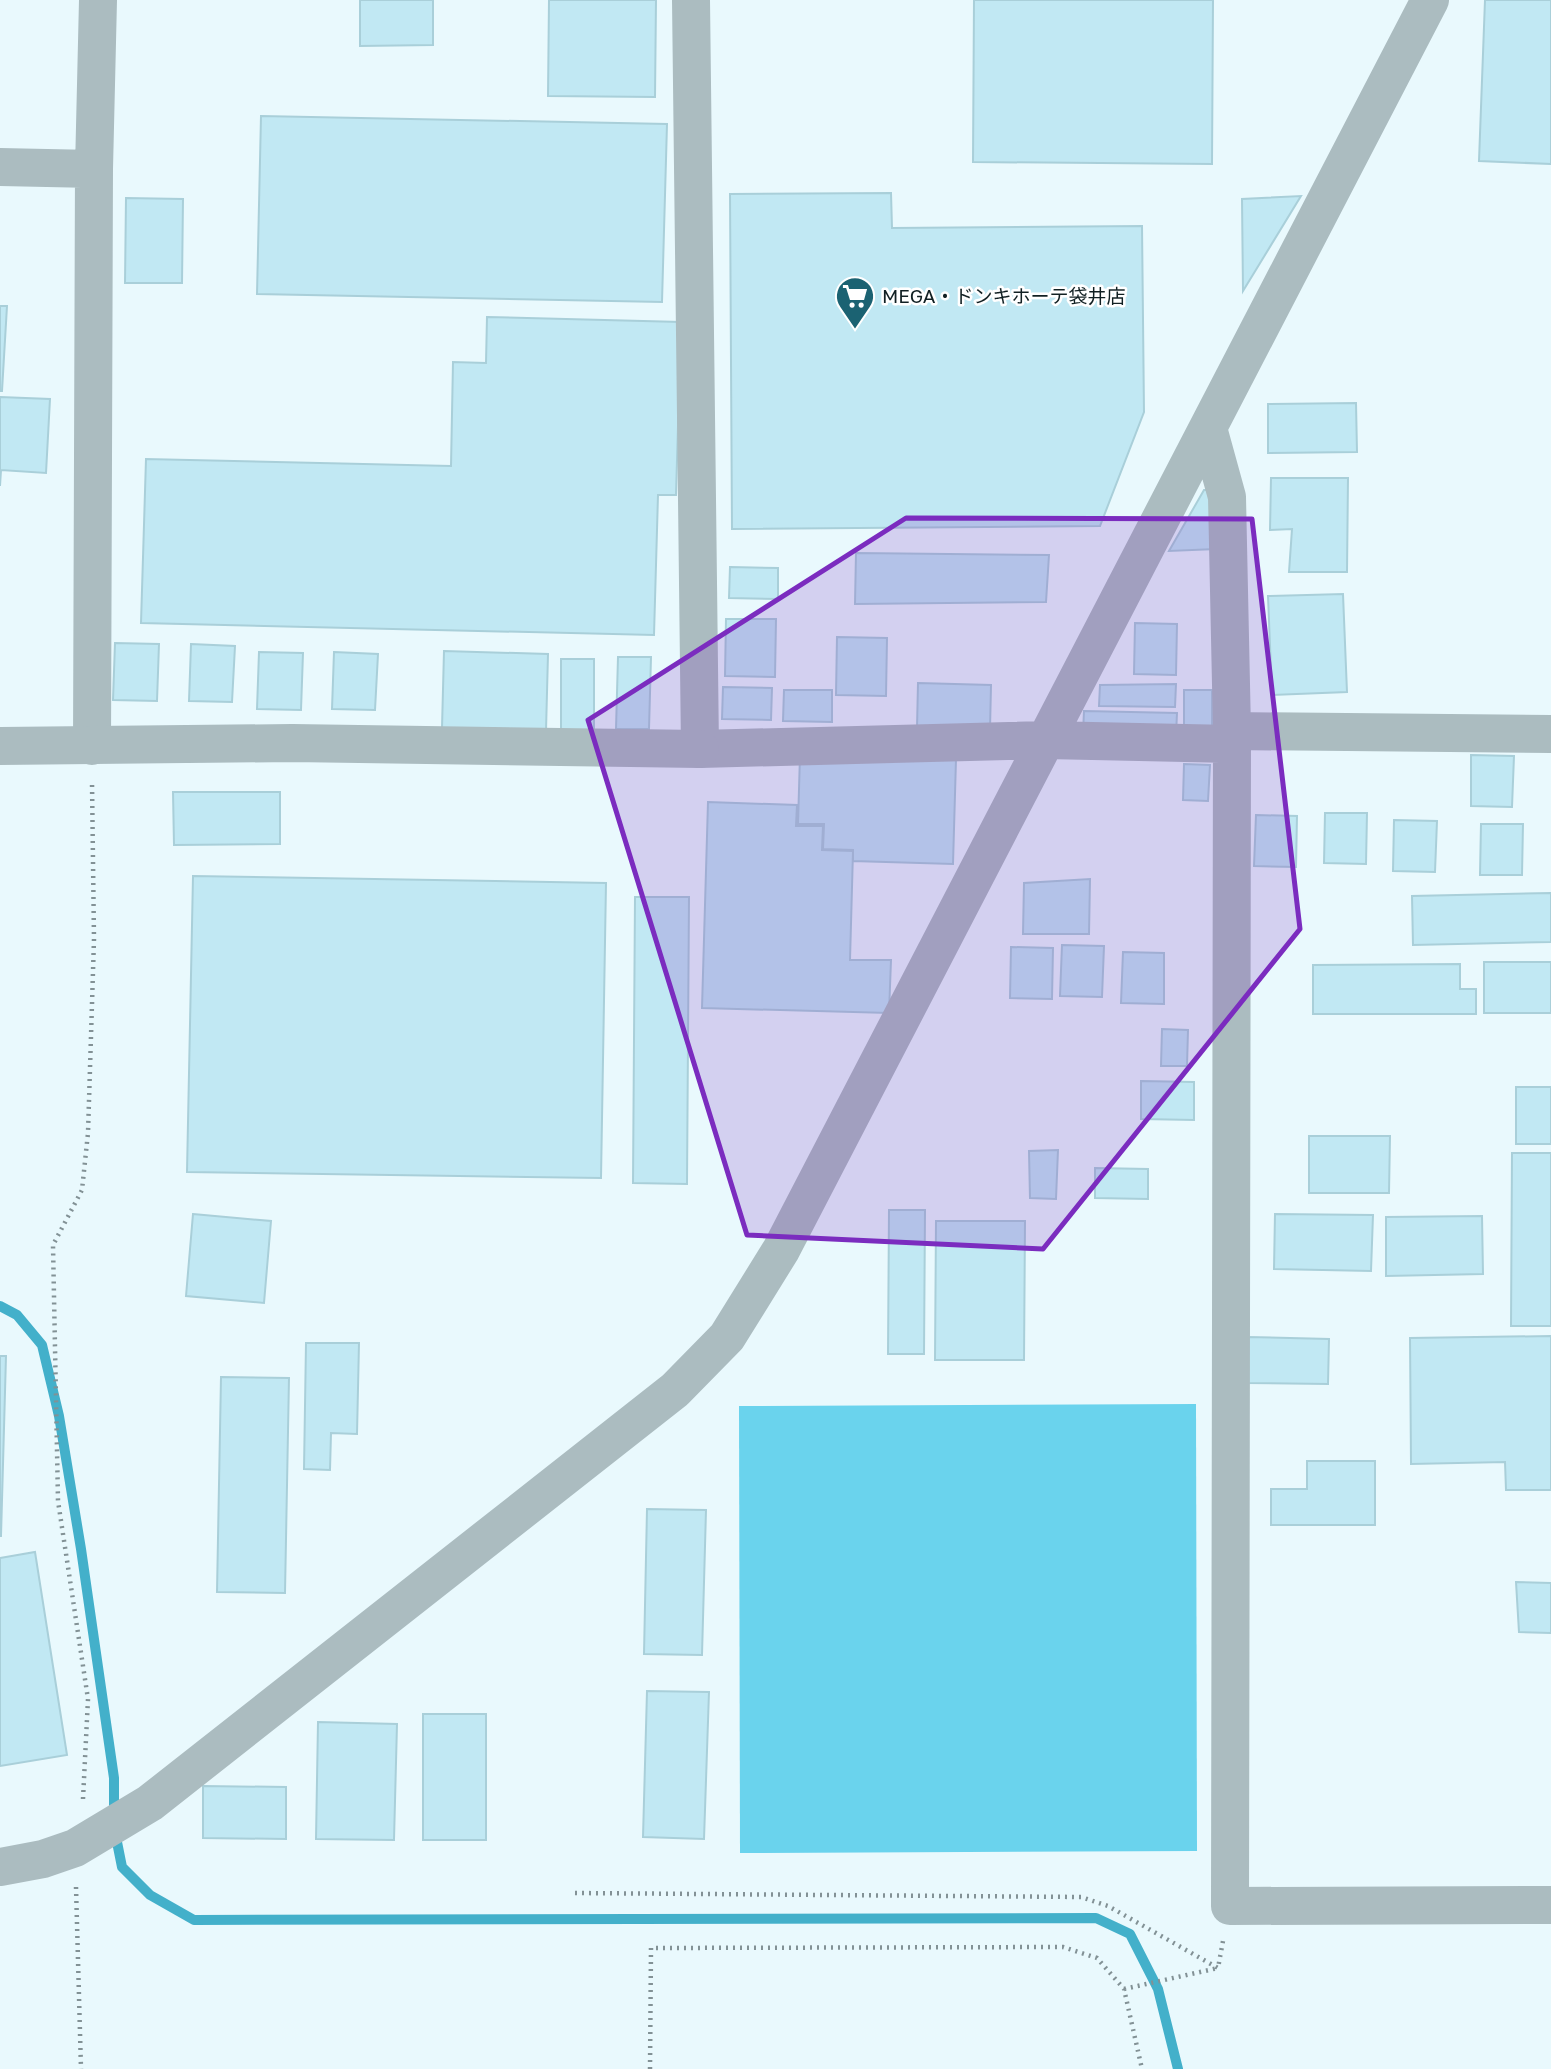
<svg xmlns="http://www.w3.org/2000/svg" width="1551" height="2069" font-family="'Golos Text','Noto Sans JP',sans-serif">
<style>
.green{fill:#6ad3ed}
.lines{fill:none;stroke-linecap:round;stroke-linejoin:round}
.stream{stroke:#43b0ca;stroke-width:10}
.building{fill:#c1e8f3;stroke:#a9cfd9;stroke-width:2}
.path{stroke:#829195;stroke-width:4.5;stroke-dasharray:2 5;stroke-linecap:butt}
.minor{stroke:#abbcc0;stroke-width:38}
.tertiary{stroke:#abbcc0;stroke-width:38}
.marked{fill:#7b2cbf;fill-opacity:0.2;stroke:#7b2cbf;stroke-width:5;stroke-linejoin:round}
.labels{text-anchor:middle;stroke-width:5;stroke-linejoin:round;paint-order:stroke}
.poi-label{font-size:19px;fill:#112023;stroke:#fff;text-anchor:start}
</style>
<rect width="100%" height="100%" fill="#e9f9fd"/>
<path class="green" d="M1196 1404 1197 1851 740 1853 739 1406Z"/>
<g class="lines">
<path class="stream" d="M0 1306 17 1315 42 1345 59 1416 81 1549 114 1778V1816
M115 1832 122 1867 150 1895 194 1920 1096 1918 1130 1934 1158 1989 1178 2069"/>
</g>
<path class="building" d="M360 0H433V45L360 46Z
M549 0H656L655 97 548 96Z
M974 0H1213L1212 164 973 162Z
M1485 0H1551V164L1479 161Z
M261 116 667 124 662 302 257 294Z
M891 193 892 228 1142 226 1144 412 1100 526 732 529 730 194Z
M1301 196 1243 291 1242 199Z
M126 198 183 199 182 283H125Z
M0 306H7L2 391H0Z
M487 317 681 322 676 495H658L654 635 141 623 146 459 451 466 453 362 486 363Z
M0 397 50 399 46 473 1 470 0 486Z
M1356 403 1357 452 1268 453V404Z
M1271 478H1348L1347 572H1289L1292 529 1270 530Z
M1204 490H1214L1216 549 1169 551Z
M856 553 1049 555 1046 602 855 604Z
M730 567 778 568V599L729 598Z
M1343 594 1347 692 1272 695 1268 596Z
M726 619H776L775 677 725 676Z
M1135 623 1177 624 1176 675 1134 674Z
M837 637 887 638 886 696 836 695Z
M115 643 159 644 157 701 113 700Z
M191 644 235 646 232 702 189 701Z
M444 651 548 654 546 731 442 728Z
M259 652 303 653 301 710 257 709Z
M334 652 378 654 375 710 332 709Z
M618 657H651L649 729H616Z
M561 659H594V732L561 731Z
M918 683 991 685 990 729 917 728Z
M1176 684 1175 707 1099 706 1100 685Z
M723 687 772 688 771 720 722 719Z
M784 690H832V722L783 721Z
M1184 690H1212V731H1184Z
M1084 711 1177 713 1176 735 1083 733Z
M800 755 956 759 953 864 853 861V850L823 849 824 824H798Z
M1471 755 1514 756 1512 807 1471 806Z
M1184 764 1210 765 1208 801 1183 800Z
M173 792H280V844L174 845Z
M708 802 797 805 796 826H823L822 850 853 851 850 960H891L889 1013 702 1008Z
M1325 813H1367L1366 864 1324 863Z
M1256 815 1297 816 1296 867 1254 866Z
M1394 820 1437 821 1435 872 1393 871Z
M1481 824H1523L1522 875H1480Z
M193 876 606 883 601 1178 187 1172Z
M1090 879 1089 934H1023L1024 883Z
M1551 893V942L1413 945 1412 896Z
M635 897H689L687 1184 633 1183Z
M1062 945 1104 946 1102 997 1060 996Z
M1011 947 1053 948 1052 999 1010 998Z
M1123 952 1164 953V1004L1121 1003Z
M1484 962H1551V1013H1484Z
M1460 964V989H1476V1014H1313V965Z
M1162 1029 1188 1030 1187 1066H1161Z
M1141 1081 1194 1082V1120L1141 1119Z
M1516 1087H1551V1144H1516Z
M1309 1136H1390L1389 1193H1309Z
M1058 1150 1056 1199 1030 1198 1029 1151Z
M1512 1153H1551V1326H1511Z
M1095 1168 1148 1169V1199L1095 1198Z
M889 1210H925L924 1354H888Z
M193 1214 271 1221 264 1303 186 1296Z
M1275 1214 1373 1215 1371 1271 1274 1269Z
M1482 1216 1483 1274 1386 1276V1217Z
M936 1221H1025L1024 1360H935Z
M1551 1336V1490H1506L1505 1462 1411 1464 1410 1338Z
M1247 1337 1329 1339 1328 1384 1246 1383Z
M306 1343H359L357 1434 331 1433 330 1470 304 1469Z
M0 1356H6L1 1536H0Z
M221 1377 289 1378 285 1593 217 1592Z
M1307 1461H1375V1525H1271V1489H1307Z
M647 1509 706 1510 702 1655 644 1654Z
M35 1552 67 1755 0 1766V1558Z
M1516 1582 1551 1583V1633L1519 1632Z
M647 1691 709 1692 704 1839 643 1837Z
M423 1714H486V1840H423Z
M318 1722 397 1724 394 1840 316 1839Z
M203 1786 286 1787V1839L203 1838Z"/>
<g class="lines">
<path class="path" d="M83 1799 88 1699 58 1501 53 1245 82 1190 88 1133 94 939 92 782
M76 1887 81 2069
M575 1893 1081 1897 1108 1906 1218 1968 1223 1941
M1124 1989 1218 1968
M650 2069 651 1948 1063 1947 1097 1958 1124 1989 1142 2069"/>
<path class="minor" d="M691 0 700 749 1046 740 1232 744
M0 167 94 169
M1208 428 1227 497 1232 731 1230 1906 1551 1905
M1232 731 1551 734
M92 746 94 169 98 0
M0 1867 43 1859 75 1848 150 1803 675 1390 727 1337 781 1250 1430 0"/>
<path class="tertiary" d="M0 746 292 743 700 749"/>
</g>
<path class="marked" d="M906 518 1252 519 1300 929 1043 1249 747 1235 588 720Z"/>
<defs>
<g id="supermarket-pin" transform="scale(2.0125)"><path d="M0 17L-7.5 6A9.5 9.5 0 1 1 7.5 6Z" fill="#1b6272" stroke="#fff"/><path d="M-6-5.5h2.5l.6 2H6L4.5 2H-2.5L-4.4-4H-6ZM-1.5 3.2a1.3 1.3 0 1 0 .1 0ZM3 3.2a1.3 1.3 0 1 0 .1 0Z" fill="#fff"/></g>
</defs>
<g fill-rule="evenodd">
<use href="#supermarket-pin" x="855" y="296"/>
</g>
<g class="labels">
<g class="poi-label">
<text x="882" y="303">MEGA・ドンキホーテ袋井店</text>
</g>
</g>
</svg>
